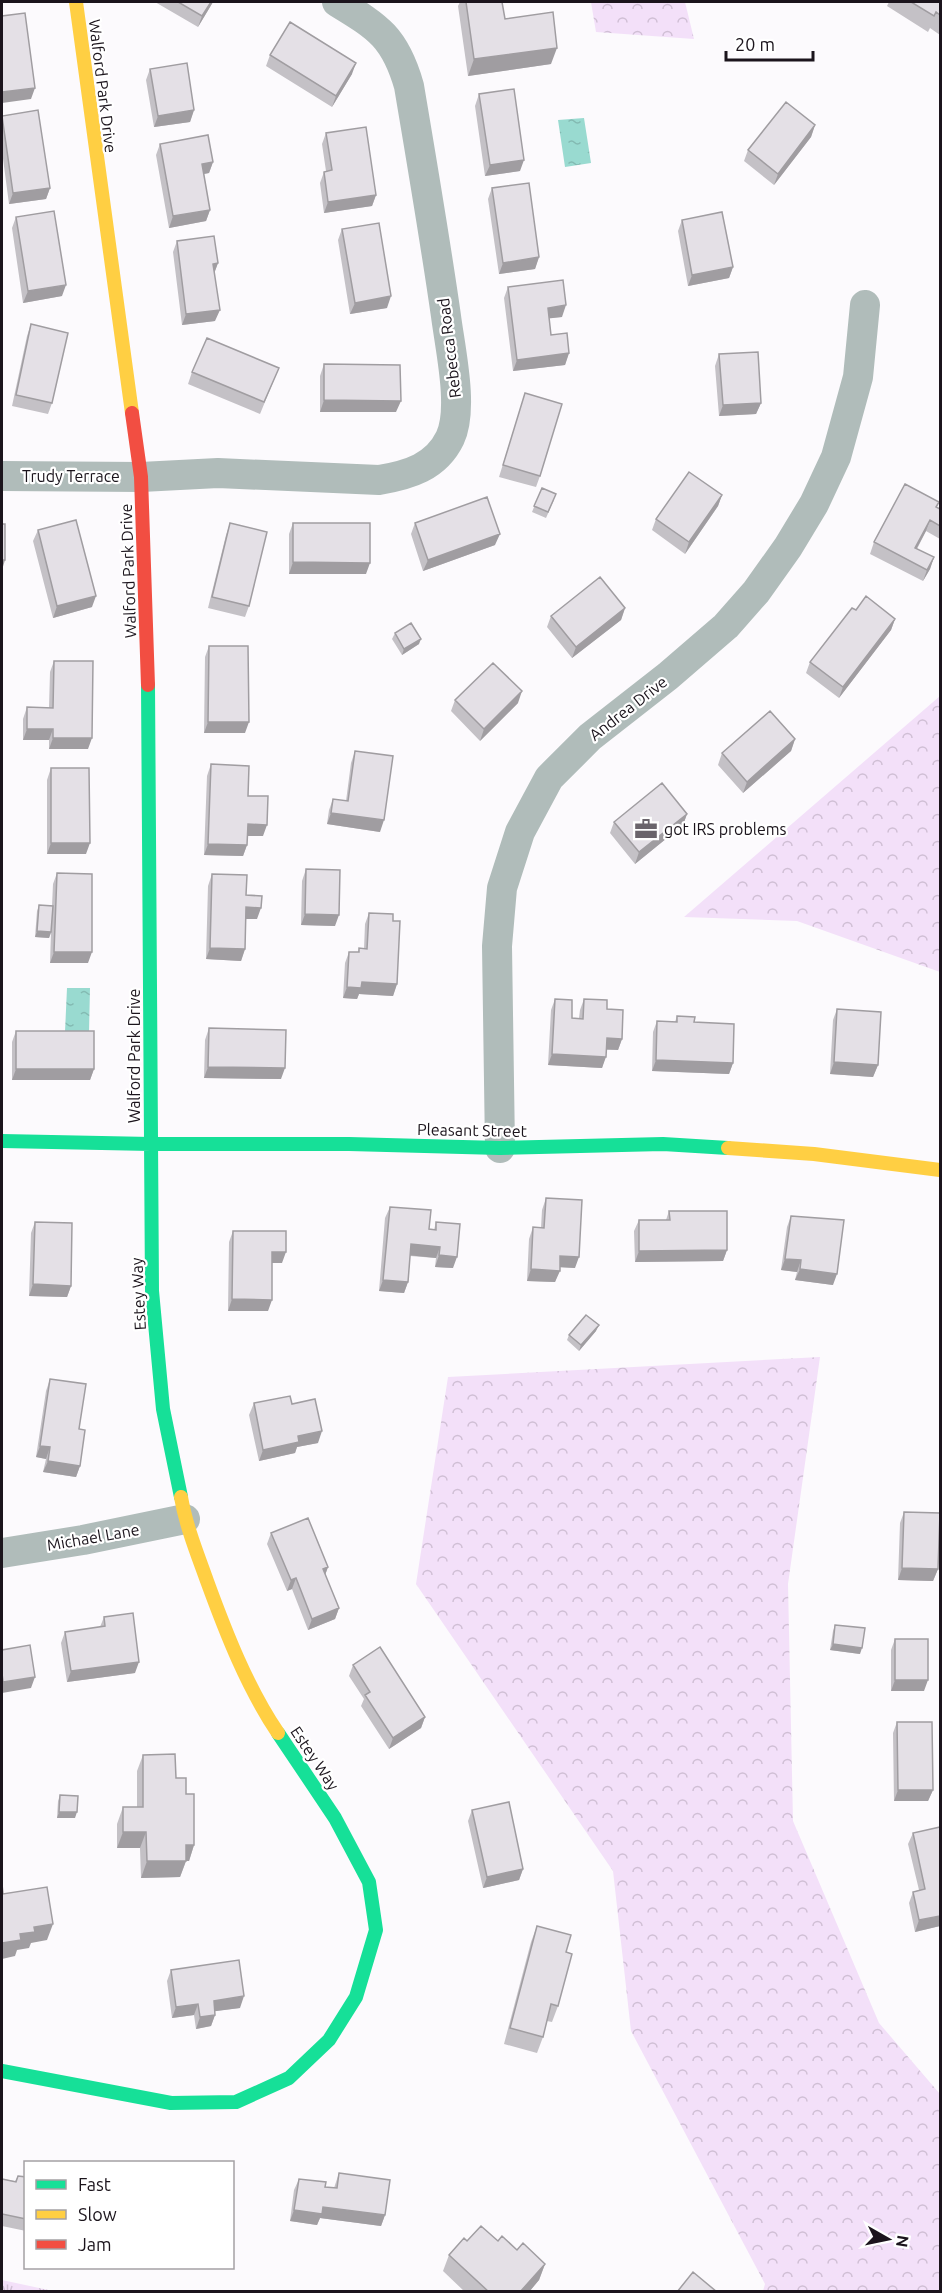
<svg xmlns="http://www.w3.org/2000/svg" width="942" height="2293" font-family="Ubuntu,sans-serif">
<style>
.grass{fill:url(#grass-tufts)}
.forest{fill:url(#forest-crowns)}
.water{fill:url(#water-ripples)}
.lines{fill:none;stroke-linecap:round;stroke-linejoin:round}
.street{stroke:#b0bcba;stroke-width:30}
.fast{stroke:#16e098;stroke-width:14}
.slow{stroke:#ffcf43;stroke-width:14}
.jam{stroke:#f24e42;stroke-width:14}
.wall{fill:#c4c1c6}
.shaded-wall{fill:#a09da1}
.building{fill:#e4e0e6;stroke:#a09da1;stroke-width:1.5}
.labels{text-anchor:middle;stroke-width:4.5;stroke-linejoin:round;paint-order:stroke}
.street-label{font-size:16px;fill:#1b141c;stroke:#fff}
.poi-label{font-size:16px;fill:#1b141c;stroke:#fff;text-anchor:start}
</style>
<defs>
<pattern id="grass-tufts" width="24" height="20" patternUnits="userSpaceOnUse" patternTransform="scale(1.5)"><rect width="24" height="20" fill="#f3e0f9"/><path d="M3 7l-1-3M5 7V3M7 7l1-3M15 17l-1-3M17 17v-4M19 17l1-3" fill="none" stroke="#d0bfd5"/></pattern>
<pattern id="forest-crowns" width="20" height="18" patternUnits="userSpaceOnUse" patternTransform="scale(1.5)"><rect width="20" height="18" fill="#f3e0f9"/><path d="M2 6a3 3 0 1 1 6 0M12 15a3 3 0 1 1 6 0" fill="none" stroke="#d0bfd5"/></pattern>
<pattern id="water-ripples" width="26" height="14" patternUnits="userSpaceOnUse" patternTransform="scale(1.5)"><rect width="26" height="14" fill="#99dad0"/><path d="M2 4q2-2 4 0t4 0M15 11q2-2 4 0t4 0" fill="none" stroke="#83bab2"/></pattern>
</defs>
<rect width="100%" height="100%" fill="#fcfafd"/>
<path class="grass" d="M2 2280 53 2291H2Z"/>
<path class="forest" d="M591 2H685L694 39 596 32Z
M940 696V972L797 921 684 917Z
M820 1357 788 1584 793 1821 879 2023 940 2094V2291H763L765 2284 631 2031 613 1871 416 1584 448 1377Z"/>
<path class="water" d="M584 118 591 163 565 167 558 120Z
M67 988H90L89 1033 65 1032Z"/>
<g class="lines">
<path class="street" d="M2 476 141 477 218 473 379 480C409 475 436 467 450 438 464 409 450 348 446 316 435 239 422 163 409 86 395 37 378 27 337 2
M500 1148 497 946 502 888 520 832 549 778 590 737 668 676 726 626 756 592 788 547 814 504 836 457 858 377 865 305
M2 1553 83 1540 185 1519"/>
<path class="fast" d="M148 685 152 1291 163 1409 181 1497
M2 1141 151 1144H349L500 1148 663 1144 728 1148
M2 2071 171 2103 236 2102 289 2078 329 2040 356 1997 376 1930 369 1882 335 1818 278 1733"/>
<path class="slow" d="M76 2 132 413
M728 1148 814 1154 940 1170
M181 1497C186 1526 197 1553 207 1581 226 1633 247 1687 278 1733"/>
<path class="jam" d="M132 413 141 477 148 685"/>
</g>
<path class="wall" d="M155 2H213L198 27Z
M460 2H502L505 19 551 64 468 76 458 6Z
M889 2H940V35L930 28 928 32 887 6Z
M270 55 352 74 332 107 266 66Z
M150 69 194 110 190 122 154 127 146 80Z
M479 94 520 171 485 176 475 106Z
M2 116 50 188 46 199 9 204 2 151Z
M815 125 811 137 774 185 744 161 748 150Z
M326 133 376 195 372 206 324 213 320 183 324 172 326 171 322 144Z
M160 144 213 162 209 173 204 174 210 210 206 221 169 228 156 155Z
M492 188 539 257 535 269 499 274 488 199Z
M16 217 62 296 23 303 12 228Z
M682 220 733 267 729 278 688 286 678 231Z
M342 229 387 308 350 314 338 240Z
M177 241 218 263 214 273 215 321 182 325 173 252Z
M508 287 562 317 549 318 551 335 569 353 565 365 513 371 504 298Z
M31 324 52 403 48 414 12 406 27 336Z
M719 354 761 403 756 414 719 416 715 366Z
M324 364 396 412H320V376Z
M279 368 260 414 188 384 192 372Z
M525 393 540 476 536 487 499 477Z
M542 488 554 500 546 518 532 512Z
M722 495 718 506 685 554 652 530 656 519Z
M939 502 937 507 940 509V539L926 531 917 549 934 557 930 569 923 581 870 554 874 542Z
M230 523 249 606 245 617 208 608 226 535Z
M293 523 366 574H289V534Z
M415 523 495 545 423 571 411 534Z
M38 530 92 607 53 618 33 541Z
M625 608 621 620 572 658 547 627 551 616Z
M856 610 895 619 891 630 839 698 806 673 810 662Z
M395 633 419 644 402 655 392 639Z
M209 646 245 733H204L205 657Z
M54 661 88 749H49V740H23V719L27 707 49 708 50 672Z
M455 700 518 703 480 741 451 711Z
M795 739 791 751 743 793 718 765 722 753Z
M355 751 380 832 327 824 329 810 333 799 346 801 351 763Z
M211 764 248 796 263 836H247V845L243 856 204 855 207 776Z
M51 768 86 854H47V780Z
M687 814 683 825 635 864 610 833 614 822Z
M306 869 335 926 301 925 302 881Z
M57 873 88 963H50L51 933 49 938 35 937 37 911 39 905 52 906 53 884Z
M212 874 246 895 257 919H246L245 949 241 961 206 959 208 886Z
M369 913 397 984 393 996 359 994 357 999 343 998 345 963 349 952H358L359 948 364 949 365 924Z
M555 999 572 1018H579L580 1010 584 999 607 1009 622 1039 618 1050H607L602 1068 548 1065 551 1010Z
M837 1009 878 1065 873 1077 830 1074 833 1020Z
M677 1016 694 1022 733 1063 729 1074 652 1071 653 1032 657 1021 675 1022Z
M209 1028 281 1079 204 1078 205 1040Z
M16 1031 94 1069 90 1080H12V1042Z
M546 1198 575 1268 560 1267 555 1282 527 1281 529 1239 533 1227 541 1228 542 1210Z
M390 1207 429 1229 434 1230 436 1222 453 1268 435 1267 436 1258 410 1256 408 1282 404 1293 379 1291 385 1218Z
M669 1211 727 1250 723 1261 635 1262 634 1231 639 1220H666Z
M791 1216 833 1285 795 1280 797 1272 781 1270 787 1227Z
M35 1222 71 1286 67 1297 29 1296 31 1233Z
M233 1231 282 1263H272L268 1311H228L229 1242Z
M596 1331 579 1351 567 1340 569 1335Z
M50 1379 79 1429 80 1466 76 1477 43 1472 46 1459 36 1457 46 1391Z
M254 1403 292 1404 318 1443 297 1447 295 1453 259 1461 249 1415Z
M904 1512 938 1569 933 1581 898 1580 900 1523Z
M271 1533 328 1567 325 1575 339 1608 335 1619 308 1630 292 1589 287 1591 267 1544Z
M104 1617 135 1673 67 1682 61 1643 65 1632 100 1627Z
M835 1625 860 1654 830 1650 833 1631Z
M895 1639 924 1691H891V1650Z
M353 1665 425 1717 421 1728 389 1749 361 1706 364 1699 349 1676Z
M897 1722 933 1790 928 1801H894L893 1733Z
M143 1755 176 1778 186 1794 194 1845 189 1861H186L180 1877 141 1878 140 1848H117V1824L123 1807H137V1771Z
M60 1795 75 1818H57L58 1801Z
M472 1810 523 1869 519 1880 483 1888 468 1821Z
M940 1827V1926L915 1932 909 1903 913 1892 919 1890 908 1844 913 1833Z
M537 1926 558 2006 552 2022 547 2021 543 2037 537 2053 504 2044 531 1942Z
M171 1970 240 2008 215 2011V2015L211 2026 196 2029 194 2015 172 2018 167 1981Z
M339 2173 385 2215 381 2226 320 2218 317 2225 290 2221 294 2190 299 2179 325 2187 334 2188Z
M18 2176 26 2177V2231L2 2226V2179L15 2181Z
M467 2241H498L545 2264 539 2280 529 2292H465L443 2271 449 2255Z"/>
<path class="shaded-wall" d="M211 2H213L198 27 202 16Z
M557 48 551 64 468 76 474 59Z
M356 63 352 74 332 107 336 96Z
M35 88 31 99 2 103V92Z
M194 110 190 122 154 127 158 116Z
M815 125 811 137 774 185 778 174Z
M524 160 520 171 485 176 490 165Z
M213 162 209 173 198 175 202 164Z
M50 188 46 199 9 204 13 193Z
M376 195 372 206 324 213 328 202Z
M210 210 206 221 169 228 173 216Z
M539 257 535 269 499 274 503 263Z
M218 263 214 274 213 264Z
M733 267 729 278 688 286 692 275Z
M66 285 62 296 23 303 28 291Z
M391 296 387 308 350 314 355 303Z
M566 305 562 317 544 319 548 308Z
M220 310 215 321 182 325 186 314Z
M569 353 565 365 513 371 517 360Z
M324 400 401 401 396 412H320Z
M761 403 756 414 719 416 723 405Z
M722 495 718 506 685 554 689 542Z
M930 520 926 531 911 559 915 548Z
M500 534 495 545 423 571 428 560Z
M934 557 930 569 923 581 927 570Z
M2 560H5L2 570Z
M293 562 370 563 366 574H289Z
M96 596 92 607 53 618 57 606Z
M625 608 621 620 572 658 576 647Z
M895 619 891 630 839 698 843 687Z
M421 639 419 644 402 655 404 649Z
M522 691 518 703 480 741 484 729Z
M208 722H249L245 733H204Z
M27 729H53L49 740H23Z
M53 738H92L88 749H49Z
M795 739 791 751 743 793 747 782Z
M331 813 384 820 380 832 327 824Z
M687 814 683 825 635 864 639 852Z
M248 824 267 825 263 836H244Z
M51 843H90L86 854H47Z
M208 844 247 845 243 856 204 855Z
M246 907 261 908 257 919H242Z
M305 914 339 915 335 926 301 925Z
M37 931 51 932 49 938 35 937Z
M210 948 245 949 241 961 206 959Z
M54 952H92L88 963H50Z
M362 982 397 984 393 996 359 994 357 999 343 998 347 987Z
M607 1038 622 1039 618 1050 603 1049Z
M552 1054 606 1057 602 1068 548 1065Z
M656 1060 733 1063 729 1074 652 1071Z
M834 1062 878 1065 873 1077 830 1074Z
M208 1067 285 1068 281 1079 204 1078Z
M16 1069H94L90 1080H12Z
M411 1244 440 1247 436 1258 407 1255Z
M727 1250 723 1261 635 1262 639 1251Z
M272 1252H286L282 1263H268Z
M439 1255 457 1257 453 1268 435 1267Z
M560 1256 579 1257 575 1268 556 1267Z
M785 1259 801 1260 797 1272 781 1270Z
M531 1269 560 1271 555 1282 527 1281Z
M800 1269 837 1274 833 1285 795 1280Z
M383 1280 408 1282 404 1293 379 1291Z
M33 1284 71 1286 67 1297 29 1296Z
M232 1299 272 1300 268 1311H228Z
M599 1325 596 1331 579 1351 581 1345Z
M322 1431 318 1443 297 1447 295 1453 259 1461 263 1450 298 1436Z
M40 1446 50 1447 46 1459 36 1457Z
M48 1461 80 1466 76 1477 43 1472Z
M328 1567 324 1578 323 1569Z
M902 1568 938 1569 933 1581 898 1580Z
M296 1578 292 1589 287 1591 291 1580Z
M339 1608 335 1619 308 1630 312 1619Z
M833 1644 862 1648 860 1654 830 1650Z
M139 1662 135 1673 67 1682 71 1671Z
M35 1677 31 1688 2 1693V1687L3 1682Z
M895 1680H928L924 1691H891Z
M425 1717 421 1728 389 1749 393 1738Z
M898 1790H933L928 1801H894Z
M59 1812H77L75 1818H57Z
M123 1832H146L140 1848H117Z
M186 1845H194L189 1861H186L180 1877 141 1878 147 1861Z
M523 1869 519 1880 483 1888 487 1877Z
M940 1916V1926L915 1932 919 1920Z
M53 1924 47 1940 31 1943 29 1948 17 1950 15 1956 2 1959V1943L34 1927Z
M244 1996 240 2008 209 2012 214 2001Z
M198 2004 194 2015 172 2018 176 2007Z
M215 2015 211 2026 196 2029 200 2017Z
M323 2207 385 2215 381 2226 320 2218 317 2225 290 2221 294 2210Z
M545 2264 539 2280 529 2292H520Z"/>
<path class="building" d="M178 2H211L202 16Z
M466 2H502L505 19 553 12 557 48 474 59Z
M911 2H940V15L936 12 934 16Z
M25 13 35 88 2 92V16Z
M290 22 356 63 336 96 270 55Z
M187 63 194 110 158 116 150 69Z
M514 89 524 160 490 165 479 94Z
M786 102 815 125 778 174 748 150Z
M38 110 50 188 13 193 2 116Z
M366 127 376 195 328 202 324 172 332 170 326 133Z
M208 135 213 162 202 164 210 210 173 216 160 144Z
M529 183 539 257 503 263 492 188Z
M54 211 66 285 28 291 16 217Z
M722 212 733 267 692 275 682 220Z
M379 223 391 296 355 303 342 229Z
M214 236 218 263 213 264 220 310 186 314 177 241Z
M563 280 566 305 548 308 551 335 567 333 569 353 517 360 508 287Z
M31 324 68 333 52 403 16 395Z
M207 338 279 368 264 402 192 372Z
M758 352 761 403 723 405 719 354Z
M324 364 400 365 401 401 324 400Z
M525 393 562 404 540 476 503 465Z
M689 472 722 495 689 542 656 519Z
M905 484 939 502 936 507 940 509V526L930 520 915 548 934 557 927 570 874 542Z
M542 488 556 494 548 512 534 506Z
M487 497 500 534 428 560 415 523Z
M76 520 96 596 57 606 38 530Z
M230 523 267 532 249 606 212 597Z
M293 523H370V563L293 562Z
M2 524H5V560H2Z
M600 577 625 608 576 647 551 616Z
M866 596 895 619 843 687 810 662 852 608 856 610Z
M411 623 421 639 404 649 395 633Z
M209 646H248L249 722H208Z
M54 661H93L92 738H53V729H27V707L53 708Z
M493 663 522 691 484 729 455 700Z
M770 711 795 739 747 782 722 753Z
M355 751 393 756 384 820 331 813 333 799 348 801Z
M211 764 249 766 248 796H268L267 825 248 824 247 845 208 844Z
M51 768H89L90 843H51Z
M662 783 687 814 639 852 614 822Z
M306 869 340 870 339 915 305 914Z
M57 873 92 874V952H54Z
M212 874 247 875 246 895 262 896 261 908 246 907 245 949 210 948Z
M39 905 53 906 51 932 37 931Z
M369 913 393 914V921H400L397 984 362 982 361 988 347 987 349 952H359V948L367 949Z
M555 999 572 1000V1018L583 1019 584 999 607 1000V1009L623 1010 622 1039 607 1038 606 1057 552 1054Z
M837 1009 881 1012 878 1065 834 1062Z
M677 1016 695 1017 694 1022 734 1024 733 1063 656 1060 657 1021 677 1022Z
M209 1028 286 1030 285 1068 208 1067Z
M16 1031H94V1069H16Z
M546 1198 582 1200 579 1257 560 1256V1271L531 1269 533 1227 544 1228Z
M390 1207 431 1210 429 1229 436 1230V1222L460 1224 457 1257 439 1255 440 1247 411 1244 408 1282 383 1280Z
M669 1211H727V1250L639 1251V1220H670Z
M791 1216 844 1220 837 1274 800 1269 801 1260 785 1259Z
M35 1222 72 1223 71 1286 33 1284Z
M233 1231H286V1252H272V1300L232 1299Z
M586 1315 599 1325 581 1345 569 1335Z
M50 1379 86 1384 79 1429 85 1430 80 1466 48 1461 50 1447 40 1446Z
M290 1396 292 1404 315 1399 322 1431 298 1436 299 1442 263 1450 254 1403Z
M904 1512 940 1513 938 1569 902 1568Z
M308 1518 328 1567 323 1569 339 1608 312 1619 296 1578 291 1580 271 1533Z
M133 1613 139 1662 71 1671 65 1632 105 1626 104 1617Z
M835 1625 865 1628 862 1648 833 1644Z
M895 1639H928V1680H895Z
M30 1645 35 1677 3 1682 2 1673V1650Z
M380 1647 425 1717 393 1738 365 1695 370 1692 353 1665Z
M897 1722H932L933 1790H898Z
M175 1754 176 1778H186V1794H194V1845H186V1861H147L146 1832H123V1807H143V1755Z
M60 1795 78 1796 77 1812H59Z
M509 1802 523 1869 487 1877 472 1810Z
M940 1827V1916L919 1920 913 1892 925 1889 913 1833Z
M2 1884 3 1894 47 1887 53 1924 34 1927 35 1932 20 1934 21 1940 2 1943Z
M537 1926 571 1935 566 1952 572 1954 558 2006 551 2004 543 2037 510 2028Z
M239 1960 244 1996 214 2001 215 2015 200 2017 198 2004 176 2007 171 1970Z
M339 2173 390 2180 385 2215 323 2207 322 2214 294 2210 299 2179 326 2182 325 2187 337 2188Z
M18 2176 26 2177V2219L2 2214V2179L16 2182Z
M481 2226 498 2241 502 2236 517 2250 523 2243 545 2264 520 2292H489L449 2255 464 2238 467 2241Z
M693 2272 717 2292H677Z"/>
<defs>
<g id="office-bare" transform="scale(1.8)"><path d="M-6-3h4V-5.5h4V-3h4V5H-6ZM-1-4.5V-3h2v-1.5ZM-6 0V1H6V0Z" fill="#6a646b" stroke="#fff" stroke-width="2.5" paint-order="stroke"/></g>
</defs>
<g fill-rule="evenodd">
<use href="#office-bare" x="646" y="829"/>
</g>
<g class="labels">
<g class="street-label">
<text transform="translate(103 86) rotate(83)" y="6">Walford Park Drive</text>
<text transform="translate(449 348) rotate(-97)" y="6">Rebecca Road</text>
<text x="71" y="482">Trudy Terrace</text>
<text transform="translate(128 571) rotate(-92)" y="6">Walford Park Drive</text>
<text transform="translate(628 708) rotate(-38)" y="6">Andrea Drive</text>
<text transform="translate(134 1056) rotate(-90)" y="6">Walford Park Drive</text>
<text transform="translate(472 1130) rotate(1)" y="6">Pleasant Street</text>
<text transform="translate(138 1294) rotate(-93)" y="6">Estey Way</text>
<text transform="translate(93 1537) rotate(-10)" y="6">Michael Lane</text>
<text transform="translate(315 1758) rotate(56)" y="6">Estey Way</text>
</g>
<g class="poi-label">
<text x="664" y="835">got IRS problems</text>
</g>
</g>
<rect width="942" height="2293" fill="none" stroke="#1b141c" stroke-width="6"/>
<rect x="24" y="2161" width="210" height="108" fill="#ffffff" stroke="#a4a1a4" stroke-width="1.5"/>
<rect x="36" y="2180" width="30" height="9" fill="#16e098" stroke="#a4a1a4" stroke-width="1.5"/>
<text x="78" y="2191" font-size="18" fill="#1b141c">Fast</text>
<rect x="36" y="2210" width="30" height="9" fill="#ffcf43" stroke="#a4a1a4" stroke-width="1.5"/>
<text x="78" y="2221" font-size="18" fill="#1b141c">Slow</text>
<rect x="36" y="2240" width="30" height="9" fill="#f24e42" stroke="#a4a1a4" stroke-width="1.5"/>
<text x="78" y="2251" font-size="18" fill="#1b141c">Jam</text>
<g transform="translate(888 2239) rotate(99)" stroke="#ffffff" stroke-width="4.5" paint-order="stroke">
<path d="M0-4.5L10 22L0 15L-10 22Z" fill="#1b141c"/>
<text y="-9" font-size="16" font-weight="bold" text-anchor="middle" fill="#1b141c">N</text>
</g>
<path d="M726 51v9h87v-9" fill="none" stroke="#1b141c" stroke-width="3"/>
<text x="735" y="51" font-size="18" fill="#1b141c" stroke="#ffffff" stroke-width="4.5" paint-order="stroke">20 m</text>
</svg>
